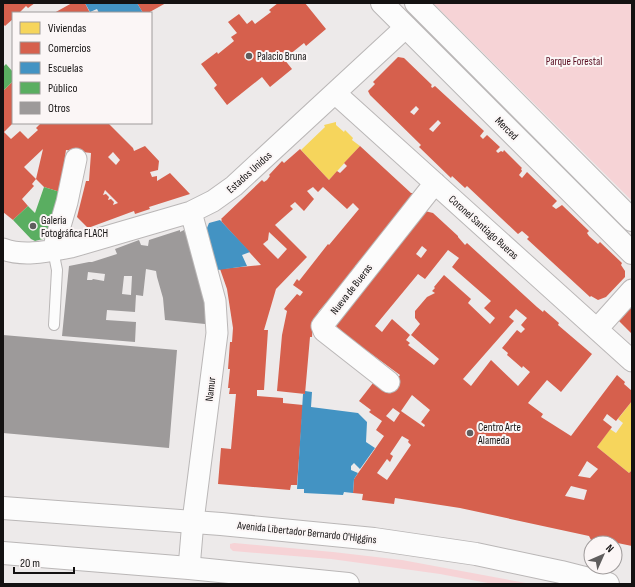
<svg xmlns="http://www.w3.org/2000/svg" width="635" height="587" font-family="'Sofia Sans Condensed',sans-serif">
<style>
.green{fill:#f6d3d6}
.homes{fill:#f6d55c}
.shops{fill:#d6604d;fill-rule:evenodd}
.schools{fill:#4393c3}
.public{fill:#5aae61}
.building{fill:#9d9a9a;fill-rule:evenodd}
.lines{fill:none;stroke-linecap:round;stroke-linejoin:round}
.lane-casing{stroke:#bab7b7;stroke-width:12}
.street-casing{stroke:#bab7b7;stroke-width:23}
.secondary-casing{stroke:#bab7b7;stroke-width:24}
.primary-casing{stroke:#bab7b7;stroke-width:24}
.lane{stroke:#fcfcfc;stroke-width:10}
.street{stroke:#fcfcfc;stroke-width:21}
.secondary{stroke:#fcfcfc;stroke-width:22}
.primary{stroke:#fcfcfc;stroke-width:22}
.poi-dot{fill:#605e5e;stroke:#fbf6f6;stroke-width:1.5}
.labels{text-anchor:middle;stroke-width:4;stroke-linejoin:round;paint-order:stroke}
.poi-label{font-size:11px;fill:#141212;stroke:#fbf6f6;text-anchor:start}
.park-label{font-size:11px;fill:#580d20;stroke:#fbf6f6}
.street-label{font-size:11px;fill:#141212;stroke:#fbf6f6}
</style>
<rect width="100%" height="100%" fill="#edeaea"/>
<path class="green" d="M433 3H632V201L612 181Z
M234 543 333 552 402 560 531 584H493L440 574 375 565 331 559 233 551 230 548V544Z"/>
<path class="homes" d="M336 122V125L344 132 345 130 353 138 352 140 360 146 329 180 301 150 325 127 324 125Z
M632 401V470L629 473 597 447 610 429 616 433 623 423 618 419Z"/>
<path class="shops" d="M3 3H35L28 8 26 6 19 13H13V19L5 26 3 24Z
M72 3H85L90 13H54Z
M137 3H166L148 13H143Z
M278 3H305L326 29 306 46 304 43 284 59 292 69 270 87 262 77 227 105 214 88 217 85 201 64 217 52 218 54 234 41 231 37 237 33 228 22 239 14 247 24 252 20 255 24 271 12 269 10Z
M398 57 404 58 432 85 431 86 432 88 435 86 484 131 480 136 483 139 487 135 500 147 496 151 498 153 501 151 503 152 504 150 522 168 521 169 522 171 519 175 522 178 527 172 557 201 552 206 556 209 562 205 589 231 587 233 589 236 598 244 600 242 622 263 621 265 625 271V277L606 297 598 300 591 296 590 297 527 239 529 237 522 231 518 234 467 186 465 188 452 176 451 178 419 147 421 145 370 95 368 91 375 84 373 82ZM416 106 419 109 414 115 410 112ZM438 120 441 123 433 132 429 129Z
M13 81V123L4 132 11 139 20 131 28 139 38 130 36 128 41 123H108L133 148 134 151 145 146 159 161 158 170 150 172 152 177 157 176V181L170 173 190 194 149 207 150 209 135 214 134 211 88 228 77 217 86 181H89L91 153 66 150 60 192 44 187 36 179 43 149 24 167 36 179 32 184 34 186 22 199 28 206 13 220 3 212V91ZM113 152 120 160 116 165 108 157ZM105 190 118 203 113 205 114 202 111 199 108 200 109 197 106 194 103 195Z
M360 146 411 193H413V198H411L379 237 380 238 362 261 360 260 355 266 357 267 327 304 326 303 319 311 313 324 312 337H310L305 394 277 391 282 335 287 311 284 309 297 294 300 296 303 292 293 285 297 279 299 281 328 244 329 245 359 209 353 203 347 209 323 187 318 192 313 187 307 191 314 199 304 211 295 202 290 206 293 209 275 225 307 257 276 289 264 330H268L264 390H257V396L283 398V403L303 405 297 485H291L290 490 218 484 221 448 231 449 236 394H229L230 388H228L230 369H228L230 342H232L233 328 227 289 220 269 261 265 221 221 222 220 221 219 262 180 264 182 267 180 270 176 269 175 282 161 284 163 300 149 329 180 337 171 340 173 347 166 344 163ZM269 232 287 249 278 259 263 244 268 240Z
M425 211 433 213 458 236V237L465 245 467 243 537 307 543 312 544 310 559 323 558 325 592 354 561 392 547 380 532 398 528 403 543 414 541 417 571 436 617 375 625 382 624 384 632 391V401L616 421 607 414 603 420 612 427 597 447 629 473 632 470V546L603 540 597 542 591 540 589 536 460 508 395 498 394 504 362 500 363 494 353 493 354 479 384 436 376 430 382 421 369 412 371 410 359 401 373 383 387 393 400 375 366 350 365 351 344 335 345 334 335 325ZM422 246 427 250 421 258 416 254ZM448 250 459 258 452 267 491 301 484 308 495 318 490 324 468 303 471 299 444 275 434 287 435 288 432 291 435 293 427 297 415 311V318L420 324 411 335 439 359 434 365 408 345 410 343 406 340 410 335 392 319 382 332 375 326 418 274 425 279ZM516 309 527 318 521 325 525 329 521 333 517 330 502 348 508 353 507 355 522 368 523 366 530 372 518 386 491 360 471 386 463 379 514 321 509 317ZM412 395 430 410 421 422 425 425 424 427 401 411ZM393 408 400 413 394 422 386 416ZM402 436 409 440 408 442 411 445 387 480 377 473 387 459 390 462 393 456 390 454ZM587 461 598 469 590 478 578 476ZM571 486 587 490 584 500 565 496Z
M632 307V334L619 321Z"/>
<path class="schools" d="M85 3H137L143 13H99L97 9 90 12Z
M220 220 250 252 242 255 247 266 218 270 205 233 209 223Z
M305 391 312 392 311 407 358 413 367 422 366 442 375 448 360 469 354 463 351 466V470L358 473 354 479 353 493 344 492 343 495 304 493V489H297L303 394H305Z"/>
<path class="public" d="M6 64 13 72V81L3 91V67Z
M44 187 60 192 46 237 43 239 35 241 31 239 13 220 28 206 35 213Z"/>
<path class="building" d="M180 230V232L184 230 197 262 204 296 206 322H205V324L165 320 163 298 157 277 156 271 146 269 143 296 136 295 135 312 107 310 106 320 136 322 135 342 62 336 69 266 89 262H92L117 254 115 249 139 240 141 245 148 246 149 240ZM88 272 105 274 104 281 93 279 92 280H87ZM124 276H132L131 295 122 294Z
M3 335 177 350 169 448 3 433Z"/>
<g class="lines">
<g class="lane-casing">
<path id="lane" d="M53 250 57 270 54 325"/>
</g>
<g class="street-casing">
<path id="street" d="M335 93 632 361
M3 249C24 257 49 251 71 247L191 212 213 201 234 186 406 27
M53 250 67 202 76 159
M597 329 632 290
M389 382 324 331 322 326 435 183
M189 568 193 521 217 333 215 301 191 212"/>
</g>
<g class="secondary-casing">
<path id="secondary" d="M382 3 632 253
M416 3 632 220"/>
</g>
<g class="primary-casing">
<path id="primary" d="M3 508 221 524 374 539 476 554 561 572 608 584
M3 553 189 568 348 584"/>
</g>
<use href="#lane" class="lane"/>
<use href="#street" class="street"/>
<use href="#secondary" class="secondary"/>
<use href="#primary" class="primary"/>
</g>
<g class="poi-dot">
<circle cx="249" cy="56" r="4"/>
<circle cx="33" cy="226" r="4"/>
<circle cx="470" cy="433" r="4"/>
</g>
<g class="labels">
<g class="poi-label">
<text x="257" y="60">Palacio Bruna</text>
<text x="41" y="224">Galeria<tspan x="41" dy="13">Fotográfica FLACH</tspan></text>
<text x="478" y="431">Centro Arte<tspan x="478" dy="13">Alameda</tspan></text>
</g>
<g class="park-label">
<text x="574" y="65">Parque Forestal</text>
</g>
<g class="street-label">
<text transform="translate(507 128) rotate(45)" y="4">Merced</text>
<text transform="translate(249 172) rotate(-42)" y="4">Estados Unidos</text>
<text transform="translate(484 227) rotate(42)" y="4">Coronel Santiago Bueras</text>
<text transform="translate(351 289) rotate(-52)" y="4">Nueva de Bueras</text>
<text transform="translate(210 389) rotate(-83)" y="4">Namur</text>
<text transform="translate(307 532) rotate(6)" y="4">Avenida Libertador Bernardo O'Higgins</text>
</g>
</g>
<rect width="635" height="587" fill="none" stroke="#141212" stroke-width="8"/>
<rect x="12" y="12" width="140" height="112" fill="#fbf6f6" stroke="#9f9b9b"/>
<rect x="20" y="22" width="20" height="12" fill="#f6d55c" stroke="#9f9b9b"/>
<text x="48" y="32" font-size="12" fill="#141212">Viviendas</text>
<rect x="20" y="42" width="20" height="12" fill="#d6604d" stroke="#9f9b9b"/>
<text x="48" y="52" font-size="12" fill="#141212">Comercios</text>
<rect x="20" y="62" width="20" height="12" fill="#4393c3" stroke="#9f9b9b"/>
<text x="48" y="72" font-size="12" fill="#141212">Escuelas</text>
<rect x="20" y="82" width="20" height="12" fill="#5aae61" stroke="#9f9b9b"/>
<text x="48" y="92" font-size="12" fill="#141212">Público</text>
<rect x="20" y="102" width="20" height="12" fill="#9d9a9a" stroke="#9f9b9b"/>
<text x="48" y="112" font-size="12" fill="#141212">Otros</text>
<g transform="translate(603 555) rotate(45)"><circle r="19" fill="#fbf6f6" stroke="#9f9b9b"/>
<path d="M0-3L7 15L0 10L-7 15Z" fill="#605e5e"/>
<text y="-6" font-size="11" font-weight="bold" text-anchor="middle" fill="#141212">N</text>
</g>
<path d="M14 567v6h60v-6" fill="none" stroke="#141212" stroke-width="2"/>
<text x="20" y="567" font-size="12" fill="#141212" stroke="#fbf6f6" stroke-width="3" paint-order="stroke">20 m</text>
</svg>
